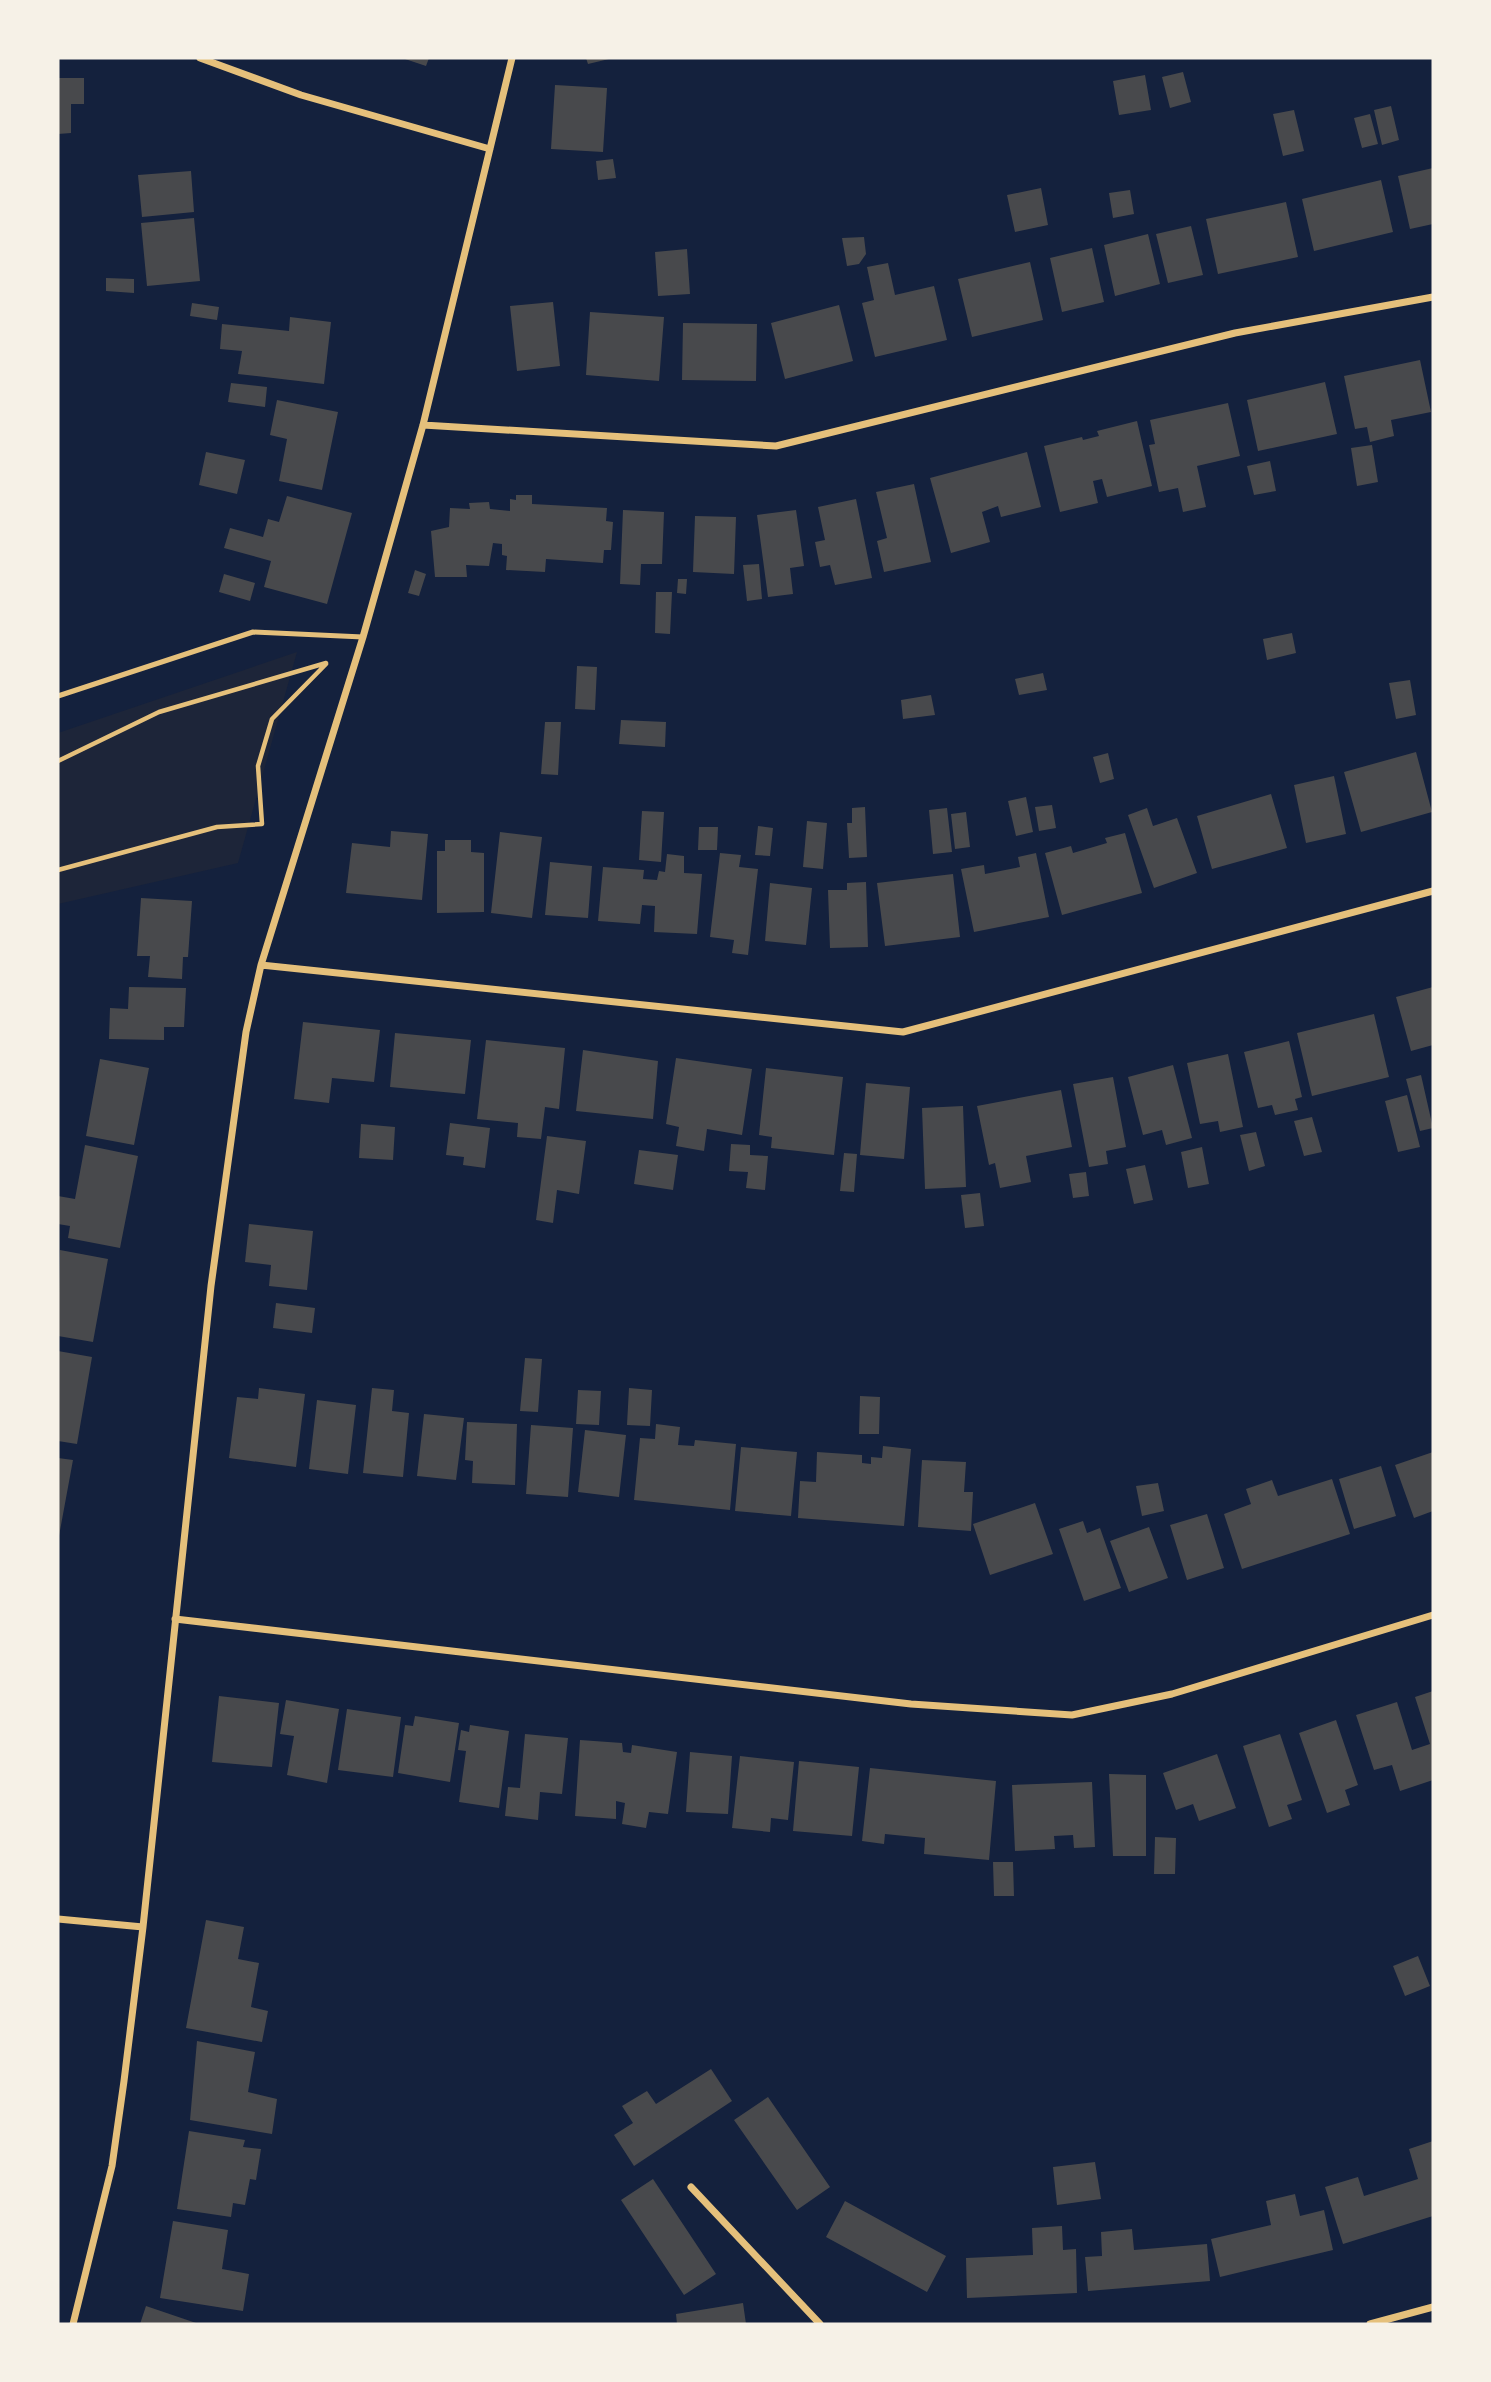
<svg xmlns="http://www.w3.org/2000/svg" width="1491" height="2382" font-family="'Roboto Condensed',sans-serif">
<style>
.green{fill:#1d2539}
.building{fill:#48494c}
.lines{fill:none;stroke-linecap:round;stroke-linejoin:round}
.path{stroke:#e5c07b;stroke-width:4.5}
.service{stroke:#e5c07b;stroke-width:5}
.minor{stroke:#e5c07b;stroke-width:7}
</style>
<rect width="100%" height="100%" fill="#14213d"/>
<path class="green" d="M297 652 238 863 58 904V733Z"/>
<path class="building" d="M402 58H429L426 66Z
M586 58H609V59L588 64Z
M1183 72 1191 102 1170 108 1162 77Z
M1145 75 1151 110 1119 115 1113 81Z
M58 78H84V104H71V133L58 134Z
M555 85 607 88 603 152 551 149Z
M1391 106 1399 140 1382 145 1374 110Z
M1294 110 1304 151 1283 156 1273 114Z
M1370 114 1378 144 1362 148 1354 118Z
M613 159 616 178 598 180 596 161Z
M1433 168V224L1410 229 1398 176Z
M191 171 194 212 142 217 138 175Z
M1381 180 1393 232 1314 251 1302 199Z
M1041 188 1048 225 1015 232 1007 195Z
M1130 190 1134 214 1113 218 1109 193Z
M1286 202 1298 257 1218 274 1206 219Z
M194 218 200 281 147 286 141 223Z
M1191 226 1203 275 1168 283 1156 234Z
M1148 234 1160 284 1115 296 1104 245Z
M864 237 866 254 859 264 847 266 842 238Z
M1092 248 1104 302 1062 312 1050 258Z
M687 249 690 294 658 296 655 252Z
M1030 262 1043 320 972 337 958 279Z
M888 263 895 295 934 286 947 340 875 357 862 303 874 300 867 267Z
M106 278 134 279V293L106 291Z
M553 302 560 366 517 371 510 306Z
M192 303 219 307 217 320 190 316Z
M839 305 853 361 785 379 771 323Z
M590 312 664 317 659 381 586 375Z
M290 317 331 322 324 384 238 374 242 351 220 349 222 324 289 331Z
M683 323 757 324 756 381 682 380Z
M1420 360 1431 412 1391 420 1394 436 1370 442 1367 427 1355 429 1344 376Z
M1325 382 1337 434 1258 451 1247 400Z
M231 383 267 387 265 407 228 402Z
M277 400 338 412 322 490 279 481 287 439 270 435Z
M1228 403 1240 456 1197 466 1206 507 1183 512 1178 488 1159 492 1149 445 1155 444 1150 420Z
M1137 421 1152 486 1107 497 1102 479 1093 481 1098 503 1060 512 1044 446 1082 437 1083 440 1099 436 1097 431Z
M1372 445 1378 482 1357 486 1351 448Z
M206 452 245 460 237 494 199 485Z
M1027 452 1041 507 1001 517 998 506 982 512 990 542 951 553 930 478Z
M1270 461 1276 491 1254 495 1247 466Z
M914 484 931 562 884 572 877 541 887 538 876 492Z
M516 495H532V504L607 508 606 521 613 522 611 550H604L603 563 546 559 545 572 506 570 507 556 502 555V544L493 543 489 566 466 565 467 577H435L431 531 449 527 450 508 470 509 469 503 489 502 490 509 510 511V499L516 500Z
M287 496 352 513 327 604 264 587 271 561 224 548 230 528 263 537 268 519 279 522Z
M856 499 872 578 835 585 830 565 820 567 815 542 825 540 818 507Z
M623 510 664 512 662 564H641L640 585 620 584Z
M796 510 804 566 790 568 793 594 768 597 757 515Z
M695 516 736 517 734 574 693 572Z
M759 564 762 599 747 601 743 565Z
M415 570 426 574 419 596 408 593Z
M224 574 255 583 250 601 219 592Z
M678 579H687L686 594 677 593Z
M656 592H672L670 634 655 633Z
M1292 633 1296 653 1267 660 1263 639Z
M577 666 597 667 595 710 575 709Z
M1043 673 1047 690 1019 695 1015 679Z
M1410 680 1416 715 1396 719 1389 683Z
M931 695 935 715 903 719 901 700Z
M621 720 666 722 665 747 619 744Z
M545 722H561L558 775 541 774Z
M1416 752 1432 812 1361 832 1344 772Z
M1108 753 1114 779 1100 783 1093 757Z
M1334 776 1346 834 1306 843 1294 785Z
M1271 794 1287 848 1212 869 1197 816Z
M1026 797 1033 832 1016 836 1008 801Z
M1052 805 1056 828 1039 831 1035 807Z
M865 807 867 857 849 858 847 823H852V808Z
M947 808 952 852 933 854 929 810Z
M1147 808 1153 826 1177 818 1197 873 1154 888 1128 815Z
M642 811 664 812 661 862 639 860Z
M966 812 970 847 955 849 951 814Z
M807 821 827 823 823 869 803 867Z
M758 826 773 828 770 856 755 855Z
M699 827H718L717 850H698Z
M391 831 428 834 422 900 346 893 352 843 390 847Z
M500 832 542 837 532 918 491 913Z
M1125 833 1142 893 1062 915 1045 853 1071 846 1073 853 1107 843 1105 838Z
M445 840H471V852L484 853V912L437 913V851H445Z
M720 853 741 855 739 867 758 869 748 955 732 953 734 940 710 937Z
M1036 853 1049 917 974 932 961 869 984 865 985 874 1020 867 1018 857Z
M667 854 684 856V873L702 874 697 934 654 932 655 906 642 905 640 924 598 921 603 867 644 870 643 879 657 880 659 871 665 872Z
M550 862 592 866 588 918 545 915Z
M953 874 960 937 885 946 877 883Z
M866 882 868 947 830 948 828 890H847V883Z
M770 883 812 888 806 945 765 941Z
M141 898 192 901 188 957H183L182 979 148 977 150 956H137Z
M129 987 186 988 184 1027H164V1040L109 1039 110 1008 128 1009Z
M1433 987V1045L1411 1051 1396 997Z
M1374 1014 1389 1077 1312 1096 1297 1033Z
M303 1022 380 1030 374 1082 332 1078 329 1103 294 1099Z
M395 1033 471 1040 465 1094 390 1087Z
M486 1040 565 1048 559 1109 545 1107 541 1139 517 1137 518 1123 477 1119Z
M1289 1041 1302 1097 1295 1099 1298 1110 1275 1115 1272 1105 1258 1108 1244 1052Z
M583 1050 658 1061 653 1119 576 1111Z
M1228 1054 1243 1127 1220 1132 1218 1121 1200 1124 1187 1063Z
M676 1058 752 1069 742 1135 707 1129 704 1151 676 1146 679 1127 666 1124Z
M100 1059 149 1068 134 1145 86 1136Z
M1173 1065 1192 1138 1166 1145 1162 1130 1143 1135 1128 1077Z
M766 1068 843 1077 834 1155 771 1148 772 1137 759 1135Z
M1421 1075 1433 1128 1420 1131 1406 1079Z
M1113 1077 1126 1147 1106 1151 1108 1164 1089 1167 1073 1084Z
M866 1083 910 1087 904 1159 860 1155Z
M1061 1090 1072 1147 1026 1156 1031 1182 1000 1188 995 1163 989 1165 977 1106Z
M1407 1095 1420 1147 1398 1152 1385 1101Z
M963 1106 966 1187 925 1189 922 1108Z
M1312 1117 1322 1152 1304 1156 1294 1121Z
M450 1123 490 1128 485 1168 463 1165 464 1157 446 1155Z
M361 1124 395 1127 393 1160 359 1158Z
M1256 1132 1265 1166 1249 1171 1240 1135Z
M547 1136 586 1141 579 1194 557 1190 553 1223 536 1220Z
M731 1144 750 1145V1155L768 1156 765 1190 746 1188 748 1172 729 1171Z
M85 1145 138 1156 120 1248 68 1238 70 1226 58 1224V1196L75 1199Z
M1202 1147 1209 1184 1188 1188 1181 1152Z
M639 1150 678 1155 673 1190 634 1184Z
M844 1153 857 1154 854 1192 840 1191Z
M1145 1165 1153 1200 1134 1204 1126 1169Z
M1086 1172 1089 1196 1073 1198 1069 1174Z
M980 1193 984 1226 965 1228 961 1195Z
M249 1224 313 1231 307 1290 269 1286 271 1265 245 1262Z
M60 1250 108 1259 93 1342 58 1336Z
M276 1303 315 1308 312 1333 273 1328Z
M58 1351 92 1357 77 1444 58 1441Z
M525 1358 542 1359 538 1412 520 1411Z
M259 1388 305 1394 296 1467 229 1458 237 1397 258 1399Z
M372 1388 394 1390 392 1411 409 1413 403 1477 363 1473Z
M629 1388 652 1390 650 1426 627 1425Z
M578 1390 601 1391 599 1425 576 1424Z
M860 1396 880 1397 879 1434H859Z
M317 1400 356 1405 348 1474 309 1469Z
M424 1414 464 1418 456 1480 417 1476Z
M467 1422 517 1424 515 1485 472 1483 473 1461 465 1460Z
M656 1424 680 1427 678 1445 694 1446 695 1440 736 1444 730 1510 634 1500 640 1438 655 1439Z
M531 1425 573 1428 568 1497 526 1494Z
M585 1430 626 1435 619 1497 578 1492Z
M883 1446 911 1449 904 1526 798 1518 800 1481 816 1482 817 1452 862 1455V1463L871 1464V1457L882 1458Z
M741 1447 797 1452 791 1516 735 1511Z
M1433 1452V1511L1414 1518 1395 1465Z
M58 1458 73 1460 59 1536H58Z
M922 1460 966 1462 964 1492H973L971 1531 918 1527Z
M1381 1466 1396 1516 1354 1529 1339 1479Z
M1332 1479 1350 1534 1242 1569 1224 1514 1251 1504 1246 1489 1272 1480 1278 1496Z
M1158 1483 1164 1511 1142 1516 1136 1486Z
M1035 1503 1053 1554 990 1575 973 1524Z
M1207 1514 1224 1568 1187 1580 1170 1525Z
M1083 1521 1087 1533 1100 1528 1121 1588 1084 1601 1059 1529Z
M1149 1527 1168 1578 1129 1592 1110 1541Z
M1433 1691V1780L1400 1791 1392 1765 1374 1770 1356 1715 1397 1702 1412 1750 1430 1744 1415 1697Z
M219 1696 279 1703 272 1767 212 1762Z
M286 1700 339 1709 327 1783 287 1775 294 1736 280 1734Z
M347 1709 401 1717 393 1777 338 1770Z
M415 1716 459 1723 450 1782 398 1773 405 1725 413 1726Z
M1336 1720 1358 1785 1345 1790 1350 1805 1327 1813 1299 1733Z
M470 1725 509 1731 499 1808 459 1802 466 1751 458 1750 461 1730 469 1732Z
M525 1734 568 1738 562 1794 540 1792 538 1820 505 1816 508 1787 520 1788Z
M1280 1734 1302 1800 1287 1805 1292 1819 1269 1827 1243 1746Z
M580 1740 622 1743 623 1752 631 1753 632 1745 677 1752 668 1814 649 1812 646 1828 622 1824 625 1803 616 1801V1819L575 1816Z
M690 1752 732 1756 728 1814 686 1812Z
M1217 1754 1236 1808 1199 1821 1193 1804 1176 1810 1163 1773Z
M740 1756 794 1762 788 1820 771 1818 770 1832 732 1828Z
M799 1761 859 1767 852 1836 793 1831Z
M870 1768 996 1781 989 1860 924 1854 925 1838 885 1834 884 1844 862 1841Z
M1109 1774 1146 1775V1856H1113Z
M1092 1782 1095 1847 1074 1848 1073 1835 1054 1836 1055 1849 1015 1851 1012 1785Z
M1155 1837 1176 1838 1175 1874H1154Z
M993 1862H1013L1014 1896H994Z
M206 1920 244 1927 238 1959 259 1963 251 2007 268 2011 262 2042 186 2028Z
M1418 1956 1430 1986 1405 1996 1393 1966Z
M197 2041 255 2052 248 2092 277 2099 272 2134 190 2120Z
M711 2069 732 2101 634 2166 614 2135 633 2123 622 2106 647 2091 656 2104Z
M768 2097 830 2187 797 2210 734 2120Z
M189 2131 245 2140 243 2147 261 2149 256 2180 250 2179 245 2205 233 2203 231 2217 177 2209Z
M1433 2141V2216L1343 2244 1325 2187 1358 2177 1364 2196 1418 2179 1409 2149Z
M1095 2162 1101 2199 1057 2205 1053 2167Z
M653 2179 716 2274 684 2295 621 2200Z
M1295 2194 1300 2216 1324 2210 1333 2250 1220 2277 1211 2239 1271 2225 1266 2201Z
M845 2201 946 2256 927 2292 826 2237Z
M173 2221 228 2230 222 2269 249 2274 243 2311 160 2298Z
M1062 2226 1063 2250 1076 2249 1077 2293 967 2298 966 2258 1033 2255 1032 2228Z
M1132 2229 1134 2250 1207 2244 1210 2281 1088 2291 1085 2257 1102 2256 1101 2232Z
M743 2303 746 2324H677L676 2314Z
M146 2306 199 2324H140Z"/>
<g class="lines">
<path class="path" d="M58 761 159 712 326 663
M58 870 217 827 262 824 258 766 272 719 326 664"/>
<path class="service" d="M58 696 253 632 363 637"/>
<path class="minor" d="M200 58 301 95 490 149
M423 425 776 446 1235 333 1433 297
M261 965 903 1032 1433 891
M175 1619 911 1704 1072 1715 1172 1694 1433 1615
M58 1919 143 1927
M691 2187 820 2324
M73 2324 112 2166 124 2081 143 1927 211 1286 246 1032 261 965 363 637 423 425 512 58
M1370 2324 1433 2307"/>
</g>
<rect width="1491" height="2382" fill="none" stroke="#f6f1e7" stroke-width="119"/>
</svg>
